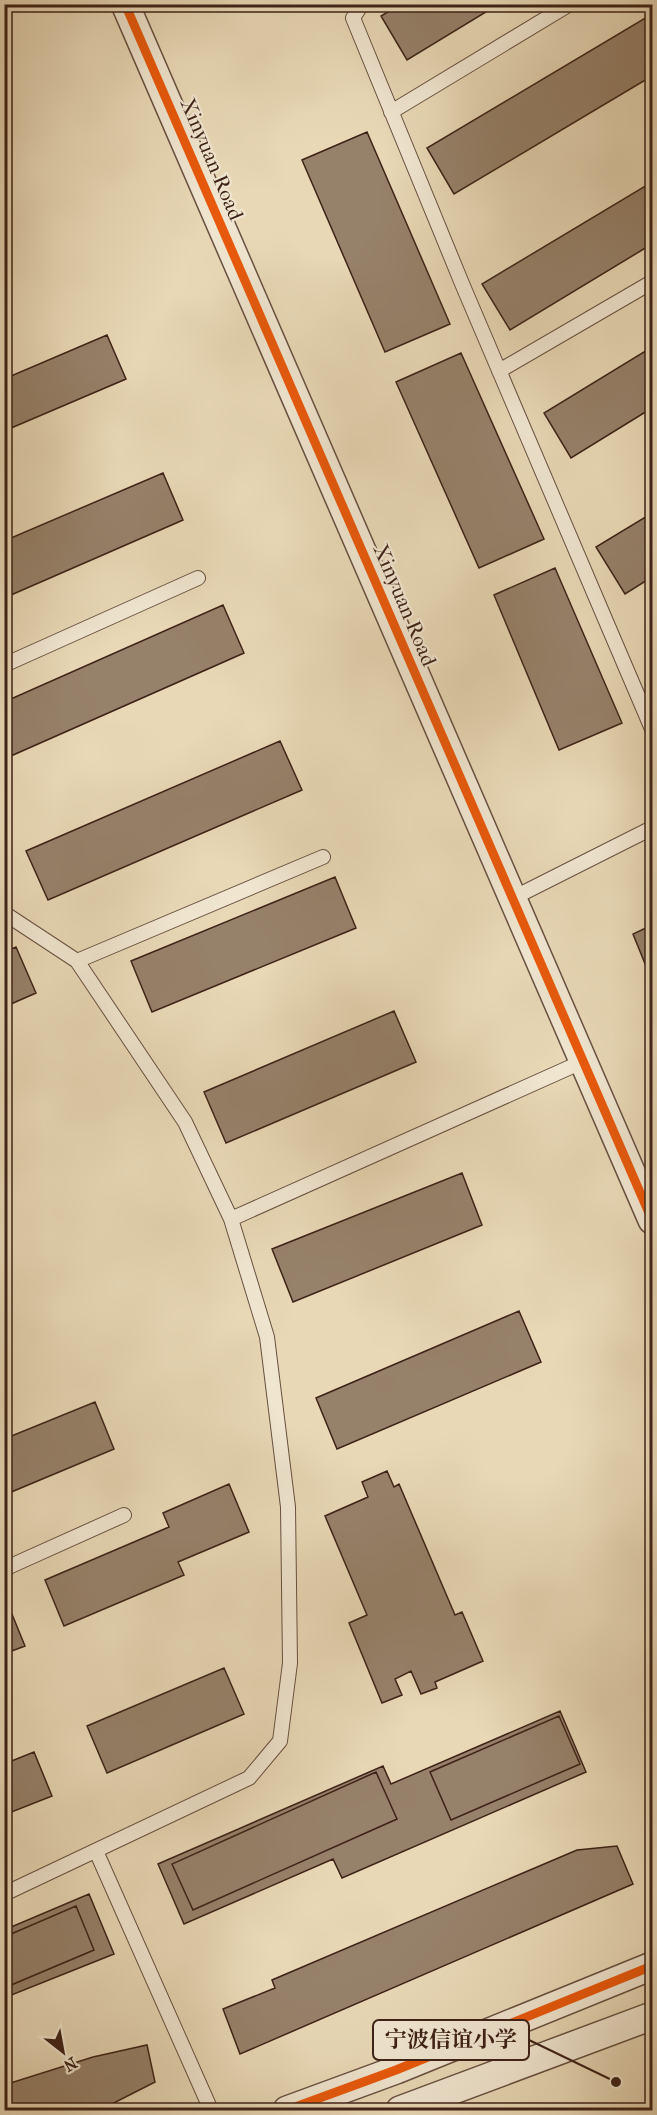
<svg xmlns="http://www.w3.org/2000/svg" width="657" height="2115" font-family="'IM FELL French Canon','Noto Serif SC',serif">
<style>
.building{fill:#96816a;stroke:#3e2218;stroke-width:1.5}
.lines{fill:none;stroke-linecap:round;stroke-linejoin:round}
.lane-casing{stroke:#685040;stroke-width:16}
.street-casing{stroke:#685040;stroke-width:30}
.lane{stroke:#f0e6d0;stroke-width:14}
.street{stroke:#f0e6d0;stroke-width:27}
.cycleway-casing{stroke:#f0e6d0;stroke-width:13}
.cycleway{stroke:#e8590c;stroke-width:9}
.labels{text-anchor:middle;stroke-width:4.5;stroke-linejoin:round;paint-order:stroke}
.street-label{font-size:21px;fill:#3e2218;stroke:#f0e6d0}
.leader{fill:none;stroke:#3e2218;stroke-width:2}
.callout-dot{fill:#3e2218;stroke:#f0e6d0;stroke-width:2}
.callout{fill:#f0e6d0;stroke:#3e2218;stroke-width:2}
.callout-label{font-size:22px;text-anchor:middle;font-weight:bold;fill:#3e2218}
</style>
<rect width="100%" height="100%" fill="#e8d8b6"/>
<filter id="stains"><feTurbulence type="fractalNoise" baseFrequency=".00333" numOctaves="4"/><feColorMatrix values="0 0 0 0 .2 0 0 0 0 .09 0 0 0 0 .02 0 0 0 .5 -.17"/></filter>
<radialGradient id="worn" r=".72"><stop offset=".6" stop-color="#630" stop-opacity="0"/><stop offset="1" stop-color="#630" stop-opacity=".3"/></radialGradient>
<path class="building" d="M401 4H499L407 60 381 16Z
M647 17 652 26V76L454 194 427 148Z
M367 132 450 324 385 352 302 160Z
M652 182V244L510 330 482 284Z
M107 335 126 379 4 431V379Z
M652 347V408L571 458 544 413Z
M461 353 544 539 479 568 396 382Z
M163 473 183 520 4 598V541Z
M652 513V577L625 594 596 547Z
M555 568 622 723 559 750 494 595Z
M223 605 244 653 4 759V702Z
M280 741 302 790 48 900 26 851Z
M335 877 356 928 152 1012 131 961Z
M652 925V981L633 934Z
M16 947 36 993 4 1007V952Z
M394 1011 416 1062 226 1143 204 1092Z
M462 1173 482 1225 293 1302 272 1249Z
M519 1311 541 1362 337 1449 316 1398Z
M95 1402 114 1449 4 1495V1439Z
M387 1471 394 1487 399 1484 455 1615 462 1612 483 1661 435 1682 437 1688 421 1694 411 1671 395 1679 402 1695 382 1703 349 1623 367 1615 325 1516 368 1497 362 1482Z
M229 1484 249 1532 178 1562 184 1575 64 1626 45 1580 169 1527 163 1513Z
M7 1602 25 1646 4 1654V1603Z
M224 1668 244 1714 107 1773 87 1726Z
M560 1711 586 1772 342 1878 333 1859 184 1924 158 1864 383 1766 391 1784Z
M559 1716 580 1764 451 1820 430 1772Z
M34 1752 52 1796 4 1815V1764Z
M376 1772 397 1819 193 1910 172 1864Z
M617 1846 633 1884 240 2054 223 2009 275 1988 272 1980 577 1850Z
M89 1894 114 1954 4 1998V1930Z
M76 1906 94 1950 4 1988V1937Z
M147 2045 155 2082 100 2110H4V2085L93 2057Z"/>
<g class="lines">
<g class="lane-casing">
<path id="lane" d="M362 4 353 18 463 286 652 729
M651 4 652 7
M391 112 570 4
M499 371 652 282
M4 665 198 578
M513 898 652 828
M4 913 77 961 185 1122 231 1219 267 1337 288 1507 290 1663 280 1741 249 1778 4 1894
M77 961 323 857
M231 1219 584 1061
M4 1569 124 1515
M96 1851 211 2110"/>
</g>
<g class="street-casing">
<path id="street" d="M125 4 652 1220
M287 2110 396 2070 652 1966
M400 2110 652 2016"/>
</g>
<use href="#lane" class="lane"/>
<use href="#street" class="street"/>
<g class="cycleway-casing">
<path id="cycleway" d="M125 4 652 1220
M287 2110 396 2070 652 1966"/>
</g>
<use href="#cycleway" class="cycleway"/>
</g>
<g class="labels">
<g class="street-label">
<text transform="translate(212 159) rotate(67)" y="7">Xinyuan Road</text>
<text transform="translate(405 605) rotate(67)" y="7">Xinyuan Road</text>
</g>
</g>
<path class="leader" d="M616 2082L529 2040"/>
<circle class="callout-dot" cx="616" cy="2082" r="6"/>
<rect class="callout" x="373" y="2020" width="156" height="40" rx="6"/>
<g class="callout-label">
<text x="451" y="2047">宁波信谊小学</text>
</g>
<rect width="657" height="2115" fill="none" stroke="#e8d8b6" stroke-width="24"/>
<rect x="6" y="6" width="645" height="2103" fill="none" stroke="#3e2218" stroke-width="3"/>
<rect x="12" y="12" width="633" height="2091" fill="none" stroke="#3e2218" stroke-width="1.5"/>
<g transform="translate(63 2052) rotate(149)" stroke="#f0e6d0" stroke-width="4.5" paint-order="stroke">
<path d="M0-4.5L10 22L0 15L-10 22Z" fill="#3e2218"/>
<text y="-9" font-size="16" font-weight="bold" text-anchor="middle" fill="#3e2218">N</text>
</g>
<rect width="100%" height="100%" filter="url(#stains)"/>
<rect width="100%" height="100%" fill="url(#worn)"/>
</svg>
